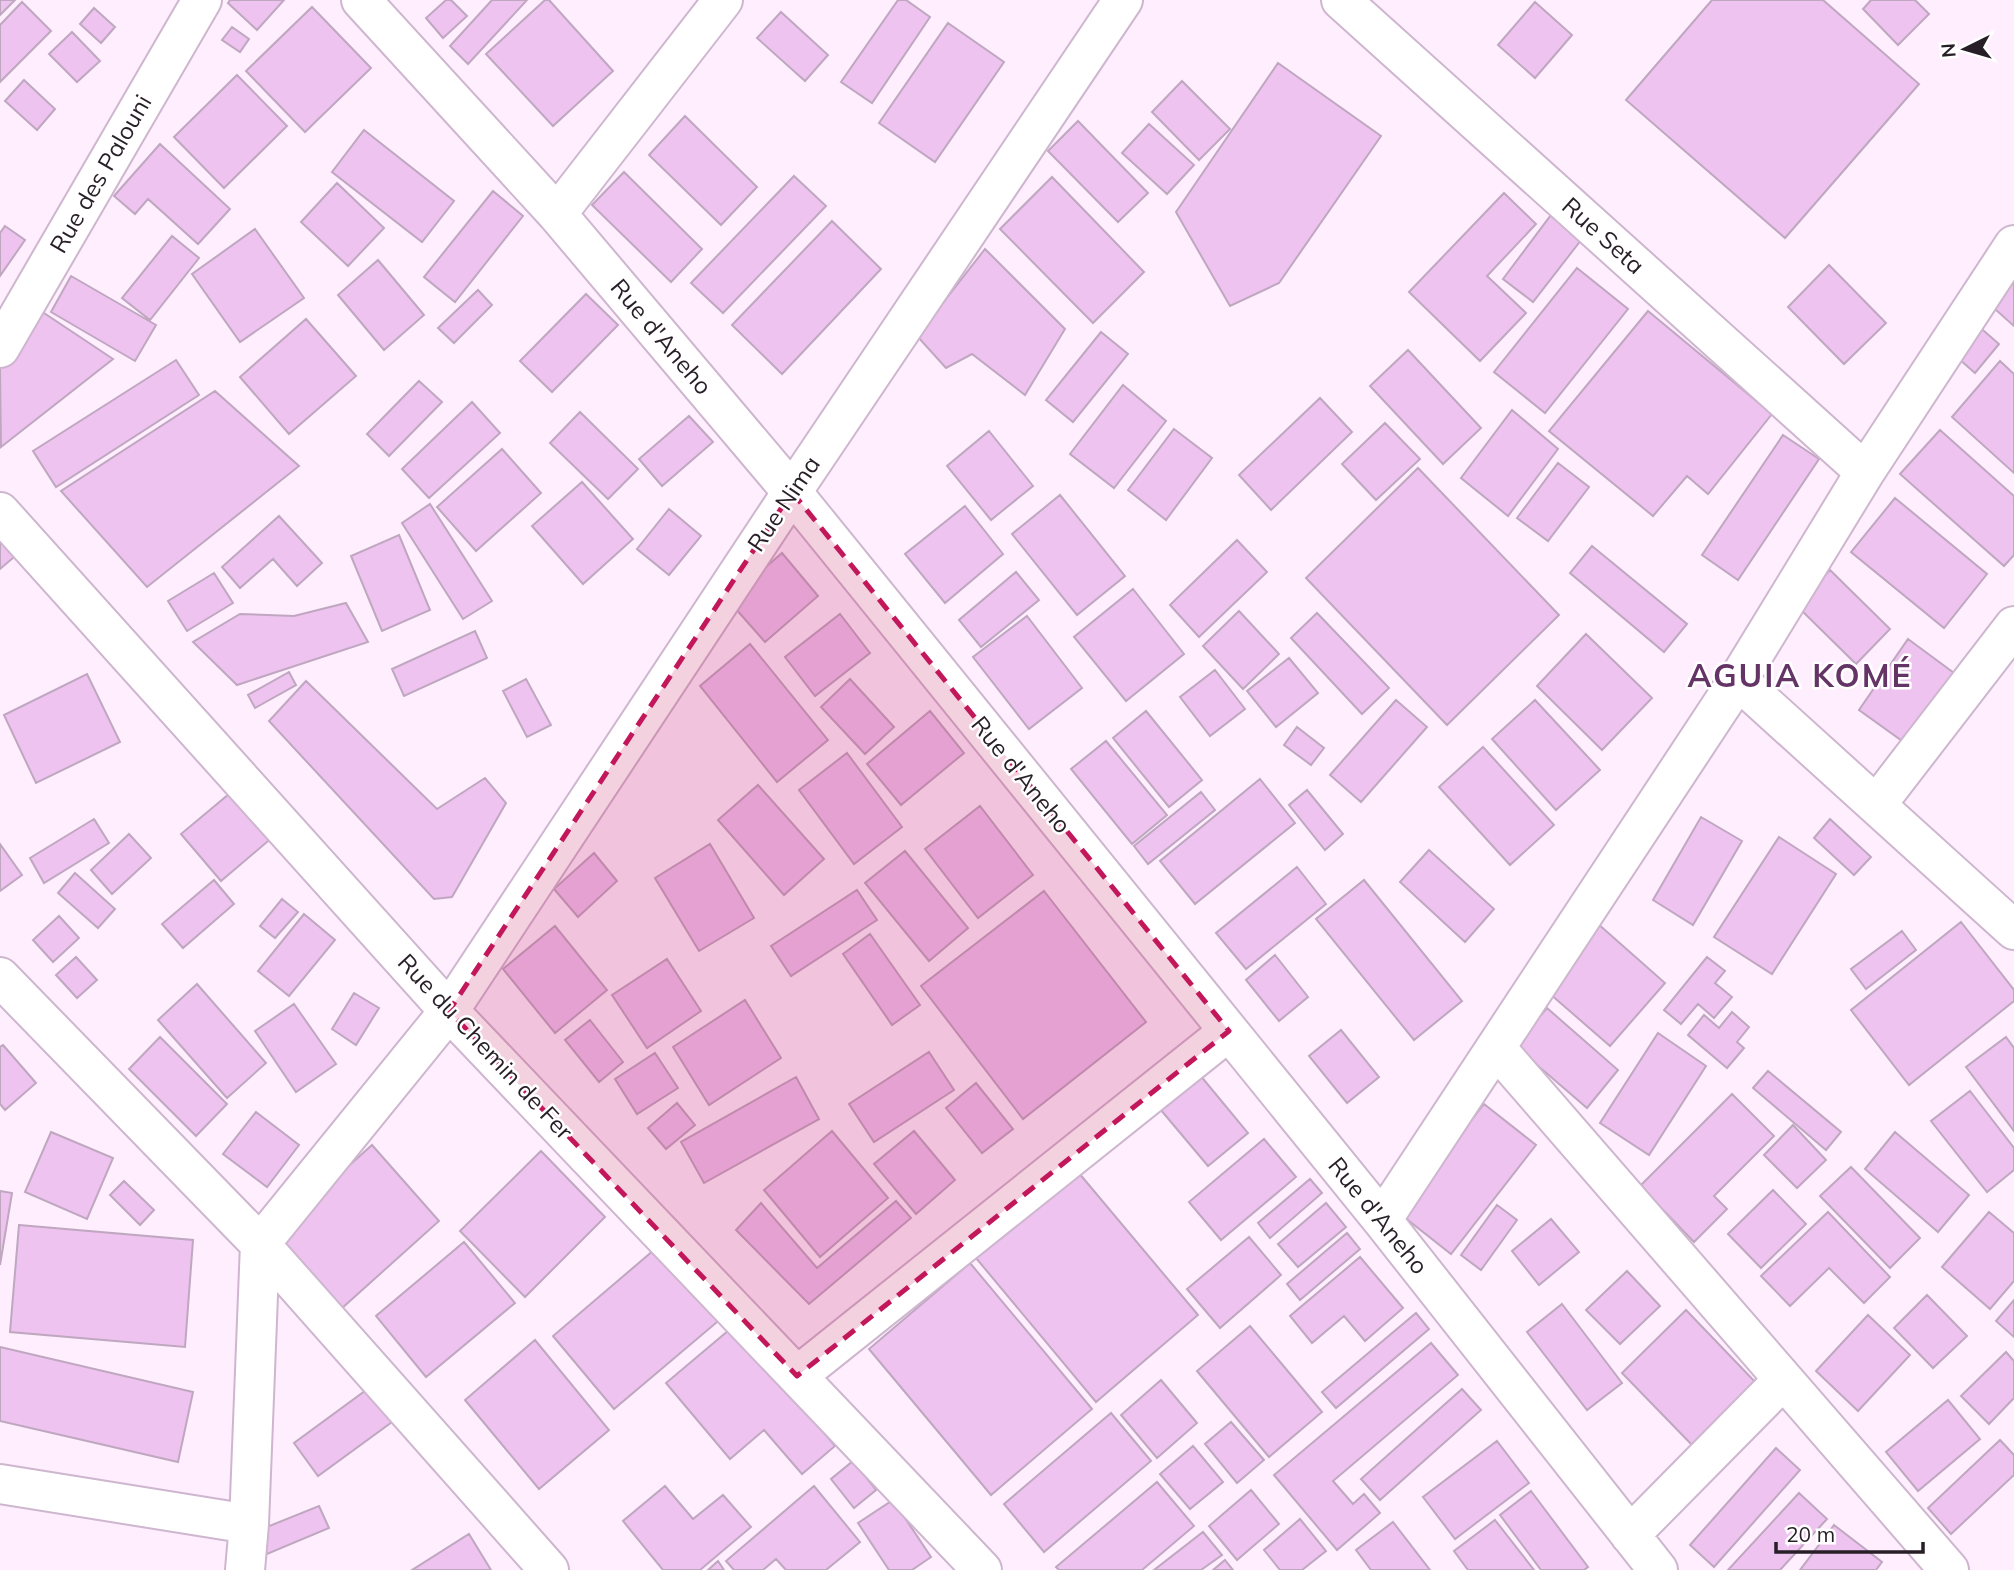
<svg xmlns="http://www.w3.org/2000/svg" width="2014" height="1570" font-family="Mulish,sans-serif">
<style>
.building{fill:#eec3f0;stroke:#bfa7c0;stroke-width:2}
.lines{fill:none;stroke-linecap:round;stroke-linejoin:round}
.minor-casing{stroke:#ceb6cf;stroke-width:42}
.minor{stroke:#fff;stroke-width:38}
.marked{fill:#c2185b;fill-opacity:0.2;stroke:#c2185b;stroke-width:5;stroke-dasharray:14 9;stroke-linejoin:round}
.labels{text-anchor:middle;stroke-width:5;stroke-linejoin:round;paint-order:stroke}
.street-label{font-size:24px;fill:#271e27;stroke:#fff}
.district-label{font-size:32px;font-weight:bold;letter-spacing:2px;fill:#653467;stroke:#fff}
</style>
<rect width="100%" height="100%" fill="#feeefe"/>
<path class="building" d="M0 0H15L0 15Z
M230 0H284L257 30 228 3Z
M446 0H451L467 16 443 38 426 18Z
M492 0H527L468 64 450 46Z
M545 0H549L613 71 553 126 486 54Z
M898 0H906L930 17 872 103 841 82Z
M1712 0H1823L1919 84 1785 238 1626 100Z
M1871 0H1915L1929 14 1898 45 1863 9Z
M22 2 51 31 0 82V25Z
M1535 2 1572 35 1535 78 1498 45Z
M312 7 371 68 305 132 246 71Z
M94 8 115 27 101 43 80 24Z
M781 12 828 55 805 81 757 38Z
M948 23 1004 62 935 162 879 123Z
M232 27 249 39 240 52 222 40Z
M72 32 100 61 77 82 49 54Z
M1278 63 1381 136 1279 283 1230 306 1176 212Z
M237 75 287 126 224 188 174 137Z
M24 80 55 109 37 130 5 101Z
M1182 81 1230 129 1199 160 1152 112Z
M685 116 757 187 721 225 649 155Z
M1078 121 1148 193 1118 222 1048 151Z
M1149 124 1194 165 1167 194 1122 153Z
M364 130 454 201 422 242 332 172Z
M160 144 230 209 198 244 148 199 135 214 114 196Z
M624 172 702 249 671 282 592 205Z
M794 176 826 206 723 313 691 283Z
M1052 177 1144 272 1093 323 1000 229Z
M337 183 384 228 348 266 301 222Z
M493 191 523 216 455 302 424 277Z
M1504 193 1536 224 1487 276 1526 313 1480 361 1409 292Z
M1554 211 1585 235 1533 302 1503 279Z
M832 221 881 269 782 374 732 325Z
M5 226 25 240 0 276V233Z
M255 229 304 298 240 342 192 274Z
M172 236 199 258 150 320 122 298Z
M985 249 1065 329 1025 395 972 354 946 368 917 336Z
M378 260 424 315 384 350 338 295Z
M1829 265 1886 323 1844 364 1788 307Z
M1577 268 1628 309 1545 413 1494 372Z
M2014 275V326L1987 302Z
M71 276 156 325 135 361 51 312Z
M478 290 492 305 454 343 438 328Z
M586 294 618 325 552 392 520 361Z
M38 309 113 359 1 447 0 369Z
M1648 311 1772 414 1708 494 1687 476 1653 516 1549 431Z
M306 319 356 376 289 434 240 377Z
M1976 324 1999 344 1975 373 1951 352Z
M1101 332 1128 354 1073 422 1046 400Z
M1408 350 1481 428 1443 464 1370 386Z
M176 360 199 395 56 487 33 451Z
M2000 361 2014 374V473L1952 417Z
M419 381 442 402 389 456 367 434Z
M1123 385 1166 421 1114 488 1070 454Z
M215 391 299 466 147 587 61 491Z
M1320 398 1352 432 1271 510 1239 475Z
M472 402 500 433 429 498 402 469Z
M1512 410 1558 449 1508 516 1461 478Z
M580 412 638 469 608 499 550 443Z
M689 416 713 442 662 486 639 459Z
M1385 423 1420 459 1376 500 1342 464Z
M1174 429 1212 458 1166 520 1128 490Z
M1940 430 2014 496V555L2004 566 1900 474Z
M989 431 1033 486 991 520 947 466Z
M1783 435 1819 459 1738 580 1702 555Z
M502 449 541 493 476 551 437 507Z
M1558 463 1589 487 1548 541 1517 518Z
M1418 468 1559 615 1447 725 1306 578Z
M582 482 633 539 583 584 532 526Z
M1060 495 1125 576 1077 615 1012 534Z
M1895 498 1987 574 1944 628 1851 552Z
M430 504 492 601 463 619 402 523Z
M965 506 1003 554 945 603 905 554Z
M669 509 701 536 669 575 637 549Z
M279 516 322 563 297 586 273 559 240 588 222 567Z
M0 529 20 552 0 569Z
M399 535 430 610 382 631 351 556Z
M1237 540 1267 572 1199 637 1170 605Z
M1592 546 1687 624 1664 652 1570 573Z
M782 553 818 596 765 642 728 600Z
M1830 570 1890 629 1856 664 1796 605Z
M1016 572 1039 600 981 647 959 620Z
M214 573 233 603 187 631 168 601Z
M1133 589 1184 654 1126 701 1074 637Z
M346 603 368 642 237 685 193 642 240 614 294 616Z
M1239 611 1279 654 1243 689 1203 646Z
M1317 613 1389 688 1362 714 1291 638Z
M840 614 870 653 815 696 785 657Z
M1027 616 1082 688 1029 729 973 657Z
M475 631 487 658 404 696 392 669Z
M1586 634 1652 698 1602 750 1537 686Z
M1908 639 1954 673 1905 743 1859 710Z
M750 644 828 740 777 782 700 686Z
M1289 658 1318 693 1276 727 1247 691Z
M1215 670 1245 709 1210 736 1180 697Z
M289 672 296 685 255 708 248 695Z
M87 674 120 742 36 783 4 715Z
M526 679 551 725 527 737 503 691Z
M850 679 894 727 865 754 821 707Z
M306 681 437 809 485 778 506 803 452 897 434 899 269 721Z
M1396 700 1427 727 1361 802 1330 775Z
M1535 700 1600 770 1556 810 1492 739Z
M930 711 964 753 901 805 867 764Z
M1146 711 1202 780 1169 807 1113 738Z
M1297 727 1324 748 1311 765 1284 745Z
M1106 741 1167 815 1132 844 1071 769Z
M1483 747 1554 825 1510 865 1439 787Z
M847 753 902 827 854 864 799 790Z
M1260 779 1295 823 1195 904 1160 861Z
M758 785 824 859 784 895 718 820Z
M235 789 274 836 221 881 181 834Z
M1307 790 1343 834 1325 850 1289 805Z
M1201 792 1215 810 1148 864 1134 846Z
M980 806 1033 875 978 918 925 849Z
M1701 817 1742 841 1693 925 1653 900Z
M94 819 109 843 44 883 30 858Z
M1830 819 1871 857 1854 875 1814 838Z
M129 834 151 858 112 894 91 870Z
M1779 837 1836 874 1772 974 1714 937Z
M0 844 22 875 0 891Z
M710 844 754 918 699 951 655 878Z
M1429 850 1494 909 1465 942 1400 882Z
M905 851 968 928 929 961 865 883Z
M594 853 617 881 578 917 554 889Z
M1297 867 1326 904 1246 969 1216 933Z
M75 873 115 909 98 928 58 893Z
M214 880 234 904 183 948 162 924Z
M1364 880 1462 1001 1414 1040 1316 919Z
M857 890 877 920 791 976 771 946Z
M1044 891 1146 1022 1023 1119 921 986Z
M282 899 298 912 275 938 260 926Z
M304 914 335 940 289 996 258 971Z
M59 916 79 938 53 962 33 940Z
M1961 922 2014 990V1001L1909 1085 1851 1010Z
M1597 923 1665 983 1610 1046 1542 987Z
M555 926 607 990 555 1033 503 969Z
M1902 931 1916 950 1866 989 1851 969Z
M870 934 920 1005 892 1025 843 954Z
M1275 955 1308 997 1279 1021 1246 980Z
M76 957 97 980 77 998 56 975Z
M1707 957 1725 971 1715 983 1732 997 1714 1018 1698 1004 1681 1024 1664 1010Z
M667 959 701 1011 647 1048 612 995Z
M197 984 266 1063 227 1098 158 1020Z
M354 993 379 1008 356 1045 332 1029Z
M745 1000 781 1058 709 1105 673 1047Z
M294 1004 336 1064 296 1092 255 1031Z
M1547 1008 1618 1070 1587 1108 1515 1046Z
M1732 1012 1749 1027 1737 1042 1744 1048 1727 1068 1688 1035 1704 1015 1719 1028Z
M590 1020 623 1062 599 1082 565 1040Z
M1341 1030 1379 1077 1347 1103 1309 1056Z
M1658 1033 1706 1066 1649 1155 1600 1123Z
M160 1037 227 1104 196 1136 129 1069Z
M2006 1037 2014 1048V1131L1966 1067Z
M3 1045 36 1083 5 1110 0 1104V1047Z
M929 1052 954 1090 874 1142 849 1104Z
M655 1053 678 1088 637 1114 615 1079Z
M1195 1069 1248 1133 1208 1166 1155 1103Z
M1768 1071 1841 1132 1826 1150 1753 1088Z
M796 1077 819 1119 704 1183 681 1142Z
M976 1083 1013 1129 982 1153 946 1108Z
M1970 1091 2014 1148V1170L1987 1192 1931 1121Z
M1732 1094 1774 1136 1714 1196 1727 1209 1694 1242 1640 1186Z
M677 1103 695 1125 666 1149 648 1128Z
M1484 1104 1536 1145 1451 1254 1399 1213Z
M256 1112 299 1145 267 1187 223 1154Z
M1793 1125 1826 1160 1797 1188 1764 1155Z
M832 1131 888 1198 820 1257 764 1190Z
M914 1131 955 1180 916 1214 874 1164Z
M51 1132 113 1158 87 1219 25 1192Z
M1895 1132 1969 1195 1938 1232 1865 1169Z
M1264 1139 1296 1177 1221 1240 1189 1202Z
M372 1145 439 1221 341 1309 274 1233Z
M541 1151 605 1217 525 1297 460 1231Z
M1073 1166 1198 1315 1096 1402 971 1252Z
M1851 1167 1920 1238 1890 1268 1820 1196Z
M1310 1179 1322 1193 1270 1238 1258 1223Z
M124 1181 154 1210 140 1225 110 1195Z
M1773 1190 1806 1224 1761 1268 1728 1234Z
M0 1191 12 1193 0 1265Z
M896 1201 911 1218 809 1304 736 1230 761 1203 817 1268Z
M1326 1203 1346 1227 1298 1267 1278 1244Z
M1497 1205 1517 1220 1481 1270 1461 1255Z
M1828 1212 1890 1277 1864 1303 1829 1268 1790 1306 1761 1276Z
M1989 1212 2014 1233V1281L1990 1309 1942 1267Z
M1551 1219 1579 1252 1539 1285 1512 1251Z
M19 1225 193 1240 185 1347 10 1332Z
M1347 1233 1360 1249 1300 1300 1287 1284Z
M1249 1237 1281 1275 1220 1328 1187 1289Z
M464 1242 515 1303 426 1377 376 1316Z
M661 1244 723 1317 614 1409 553 1336Z
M1360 1257 1403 1308 1365 1341 1344 1316 1312 1343 1290 1316Z
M970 1263 1092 1409 991 1495 869 1349Z
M1627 1271 1660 1306 1620 1344 1586 1310Z
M1927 1295 1967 1336 1933 1368 1894 1328Z
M2014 1300V1337L1996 1321Z
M1562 1304 1622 1383 1587 1410 1527 1332Z
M1686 1310 1758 1385 1694 1447 1622 1373Z
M1416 1313 1429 1329 1336 1408 1322 1392Z
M1868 1315 1910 1355 1858 1411 1816 1371Z
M735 1325 835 1446 802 1474 764 1430 730 1459 666 1383Z
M1250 1326 1322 1412 1269 1457 1197 1371Z
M535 1340 609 1430 539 1489 465 1400Z
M1431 1343 1458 1375 1333 1481 1353 1504 1364 1494 1380 1513 1337 1550 1274 1475Z
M0 1347 193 1392 178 1462 0 1421Z
M2006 1352 2014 1361V1398L1989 1424 1961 1396Z
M1161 1380 1197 1423 1157 1458 1121 1415Z
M369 1388 392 1422 318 1476 294 1443Z
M1462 1389 1481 1410 1380 1500 1361 1479Z
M1948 1400 1980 1439 1918 1491 1886 1452Z
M1111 1413 1151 1461 1044 1552 1004 1504Z
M1231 1422 1264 1460 1237 1483 1205 1444Z
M2000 1440 2014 1455V1475L1951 1534 1928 1508Z
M1497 1441 1529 1483 1455 1539 1423 1497Z
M1193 1446 1223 1482 1190 1509 1160 1474Z
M1776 1448 1800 1470 1714 1567 1690 1545Z
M853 1461 876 1490 854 1508 831 1479Z
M1157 1482 1194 1526 1142 1570H1059L1056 1567Z
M665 1486 693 1519 723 1495 751 1527 700 1570H663L623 1521Z
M814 1486 860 1542 826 1570H786L776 1559 763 1570H734L726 1561Z
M1251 1490 1279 1524 1237 1560 1209 1526Z
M1531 1491 1588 1567 1584 1570H1541L1500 1515Z
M1799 1493 1827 1519 1780 1570H1728Z
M893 1500 931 1557 912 1570H889L858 1523Z
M319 1506 329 1528 267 1554 257 1531Z
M1300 1519 1326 1551 1302 1570H1280L1264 1550Z
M1495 1520 1534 1570H1468L1454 1551Z
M1393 1522 1430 1570H1371L1356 1550Z
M1834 1525 1882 1562 1876 1570H1800Z
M1203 1532 1222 1555 1201 1570H1154Z
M469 1534 491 1570H412Z
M1225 1560 1233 1570H1213Z
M718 1561 724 1570H708Z"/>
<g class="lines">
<g class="minor-casing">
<path id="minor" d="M361 0 557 214 792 492 1382 1220 1658 1570
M1341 0 1865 472
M557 214 723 0
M0 348 202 0
M0 512 449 1011 982 1570
M1738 680 2014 930
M1877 804 2014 626
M0 977 260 1244 549 1570
M1496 1048 1949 1570
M1382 1220 1738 680 1865 472 2014 245
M797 1376 1229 1031
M0 1484 249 1524
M1630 1535 1783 1380
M245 1570 249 1524 260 1244 449 1011 792 492 1123 0"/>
</g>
<use href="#minor" class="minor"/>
</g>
<path class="marked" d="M792 492 1229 1031 797 1376 449 1011Z"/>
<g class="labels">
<g class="street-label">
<text transform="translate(101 174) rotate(-60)" y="8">Rue des Palouni</text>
<text transform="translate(1603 236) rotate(42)" y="8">Rue Seta</text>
<text transform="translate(661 337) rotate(50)" y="8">Rue d'Aneho</text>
<text transform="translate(784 504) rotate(-56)" y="8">Rue Nima</text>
<text transform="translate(1021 775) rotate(51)" y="8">Rue d'Aneho</text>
<text transform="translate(485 1047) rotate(47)" y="8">Rue du Chemin de Fer</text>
<text transform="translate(1378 1216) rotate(51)" y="8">Rue d'Aneho</text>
</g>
<g class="district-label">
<text x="1800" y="687">AGUIA KOMÉ</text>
</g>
</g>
<g transform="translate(1965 49) rotate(265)" stroke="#ffffff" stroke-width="5" paint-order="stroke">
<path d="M0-5L12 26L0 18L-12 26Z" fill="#271e27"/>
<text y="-10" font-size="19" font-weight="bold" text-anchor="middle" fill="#271e27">N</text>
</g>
<path d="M1776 1542v10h147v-10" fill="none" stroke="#271e27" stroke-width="3.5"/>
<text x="1786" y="1542" font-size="21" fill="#271e27" stroke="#ffffff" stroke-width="5" paint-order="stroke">20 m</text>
</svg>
